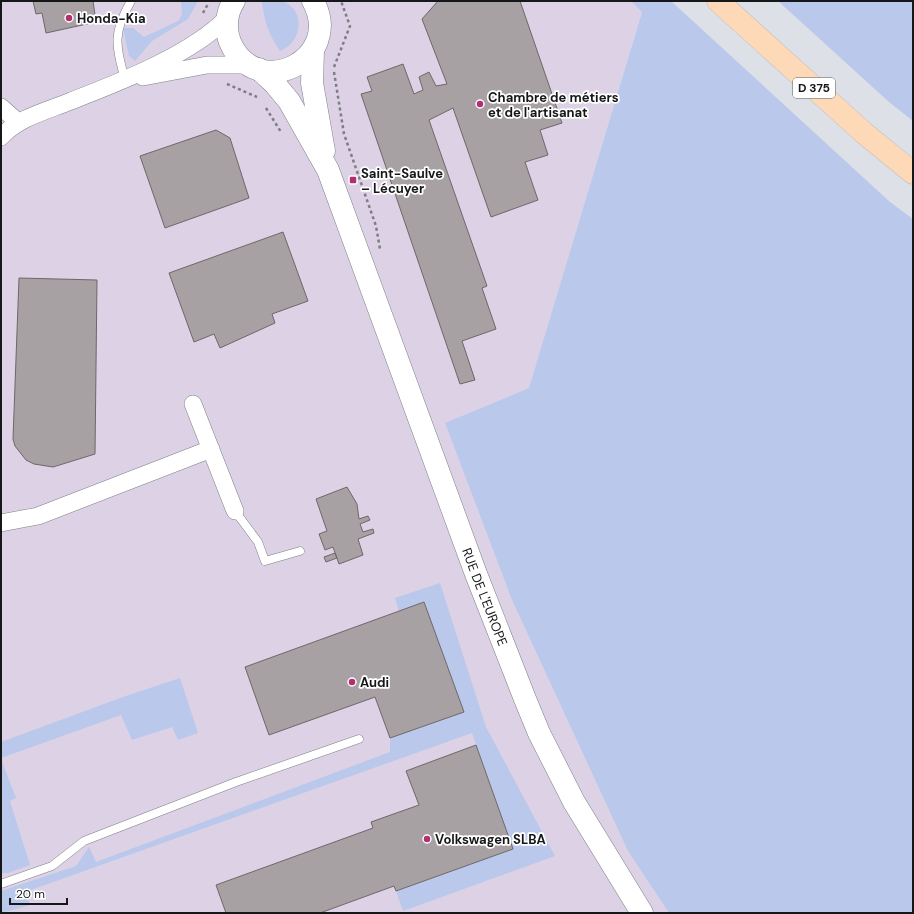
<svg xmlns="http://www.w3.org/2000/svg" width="914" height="914" font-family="'DM Sans',sans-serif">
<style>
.commercial{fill:#dcd1e5}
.green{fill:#bac8eb}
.building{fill:#a8a1a3;stroke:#6e676a}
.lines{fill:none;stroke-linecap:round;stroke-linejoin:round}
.lane-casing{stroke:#7e8086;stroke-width:9}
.street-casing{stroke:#7e8086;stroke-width:18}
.secondary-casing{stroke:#7e8086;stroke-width:23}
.primary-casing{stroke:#bebebf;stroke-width:23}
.path{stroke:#7d7f83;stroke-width:2.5;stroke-dasharray:3 3;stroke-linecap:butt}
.lane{stroke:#fff;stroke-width:8}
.street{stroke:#fff;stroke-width:17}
.secondary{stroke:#fff;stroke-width:22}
.primary{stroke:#fdd9b7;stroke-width:22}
.poi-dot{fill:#b52e71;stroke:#fff;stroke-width:1.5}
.labels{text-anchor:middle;stroke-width:3.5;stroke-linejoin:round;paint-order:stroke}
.shield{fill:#fff;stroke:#5c5d5e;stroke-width:1}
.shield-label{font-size:12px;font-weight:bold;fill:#161719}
.poi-label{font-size:13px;font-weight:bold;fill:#161719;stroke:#fff;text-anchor:start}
.street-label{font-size:13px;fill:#161719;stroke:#fff}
</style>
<rect width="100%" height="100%" fill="#dde0e6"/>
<path class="commercial" d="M1 1H631L642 11 529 388 445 423 512 600 628 851 669 913H1Z"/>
<path class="green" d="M181 1H198L188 19 152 41 135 61 129 56 123 28H133L144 37 178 21 182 15Z
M262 1C269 1 279 0 284 2 307 12 301 43 280 51 269 35 264 21 262 1Z
M631 1H671L890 202 913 219V913H669L628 851 512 600 445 423 529 388 642 12Z
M778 1H913V121L889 102Z
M440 583 486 727 555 856 403 911 396 891 513 849 472 733 25 892 30 905 1 913V891L76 866 89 847 96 862 390 752V738L464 712 424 602 399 611 395 598Z
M180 678 198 733 178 740 172 727 132 740 121 715 1 758V742L123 697Z
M1 759 16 798 10 801 30 865 8 873H1Z"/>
<path class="building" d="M33 1H93L96 22 46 33 42 13 36 14Z
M438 1H520L562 123 540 130 548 155 525 162 538 200 491 217 453 108 429 120 487 286 482 288 496 329 462 341 475 380 460 384 361 94 372 91 367 77 403 64 414 94 423 90 419 77 429 72 436 86 447 84 422 19Z
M216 130 230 138 249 198 165 228 140 156Z
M283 232 308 301 272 314 275 323 220 348 214 334 194 342 169 273Z
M19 278 97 280 95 454 53 467 34 464 26 460 15 446 13 439Z
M347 487 357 504 359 519 368 516 370 520 360 524 363 532 373 529 374 533 358 539 363 555 339 564 333 547 325 550 319 534 327 531 316 499Z
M335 553 337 558 326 562 324 557Z
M424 602 464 712 390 738 375 697 269 735 245 667Z
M476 745 513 849 396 891 394 886 320 913H226L216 885 373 828 371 822 419 805 406 771Z"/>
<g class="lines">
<g class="lane-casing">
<path id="lane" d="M125 80C116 45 112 34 131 1
M235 511 258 542 265 561 300 551
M1 884 52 866 84 841 236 782 359 739"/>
</g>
<g class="street-casing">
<path id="street" d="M143 77 207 65H250
M1 107 18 122
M1 137C19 117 47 111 71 101 120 82 191 55 228 17
M193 404 235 511
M1 523 38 516 211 449"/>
</g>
<g class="secondary-casing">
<g id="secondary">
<path d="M234 1C226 13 225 29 230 42 256 103 345 60 313 1"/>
<path d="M313 50 312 83 324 151"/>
<path id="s1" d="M259 69 274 83 289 101 328 170 476 574 525 699 539 733 574 802 642 913"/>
</g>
</g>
<g class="primary-casing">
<path id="primary" d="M718 1 864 133 913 173"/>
</g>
<path class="path" d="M203 13 208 4
M334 67 350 26 341 1
M334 72 344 134 376 226 380 249
M227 84 257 97
M266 108 281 132"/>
<use href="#lane" class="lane"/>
<use href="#street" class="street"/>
<use href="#secondary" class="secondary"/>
<use href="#primary" class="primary"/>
</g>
<g class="poi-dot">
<circle cx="69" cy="18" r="4"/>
<circle cx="480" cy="104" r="4"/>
<rect x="349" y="176" width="8" height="8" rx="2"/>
<circle cx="352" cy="682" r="4"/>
<circle cx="427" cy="839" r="4"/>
</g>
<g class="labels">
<rect class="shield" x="793" y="78" width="42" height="20" rx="3"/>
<g class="shield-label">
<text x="814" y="92">D 375</text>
</g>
<g class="poi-label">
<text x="77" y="23">Honda-Kia</text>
<text x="488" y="102">Chambre de métiers<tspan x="488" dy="15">et de l'artisanat</tspan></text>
<text x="361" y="178">Saint-Saulve<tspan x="361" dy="15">– Lécuyer</tspan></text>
<text x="360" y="687">Audi</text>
<text x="435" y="844">Volkswagen SLBA</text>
</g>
<g class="street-label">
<text dy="5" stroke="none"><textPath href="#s1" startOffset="578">RUE DE L'EUROPE</textPath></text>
</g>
</g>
<rect width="914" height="914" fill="none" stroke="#161719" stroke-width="4"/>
<path d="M10 898v6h57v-6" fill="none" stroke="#161719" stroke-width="2"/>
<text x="16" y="898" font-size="12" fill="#161719" stroke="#ffffff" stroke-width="3" paint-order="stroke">20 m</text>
</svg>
